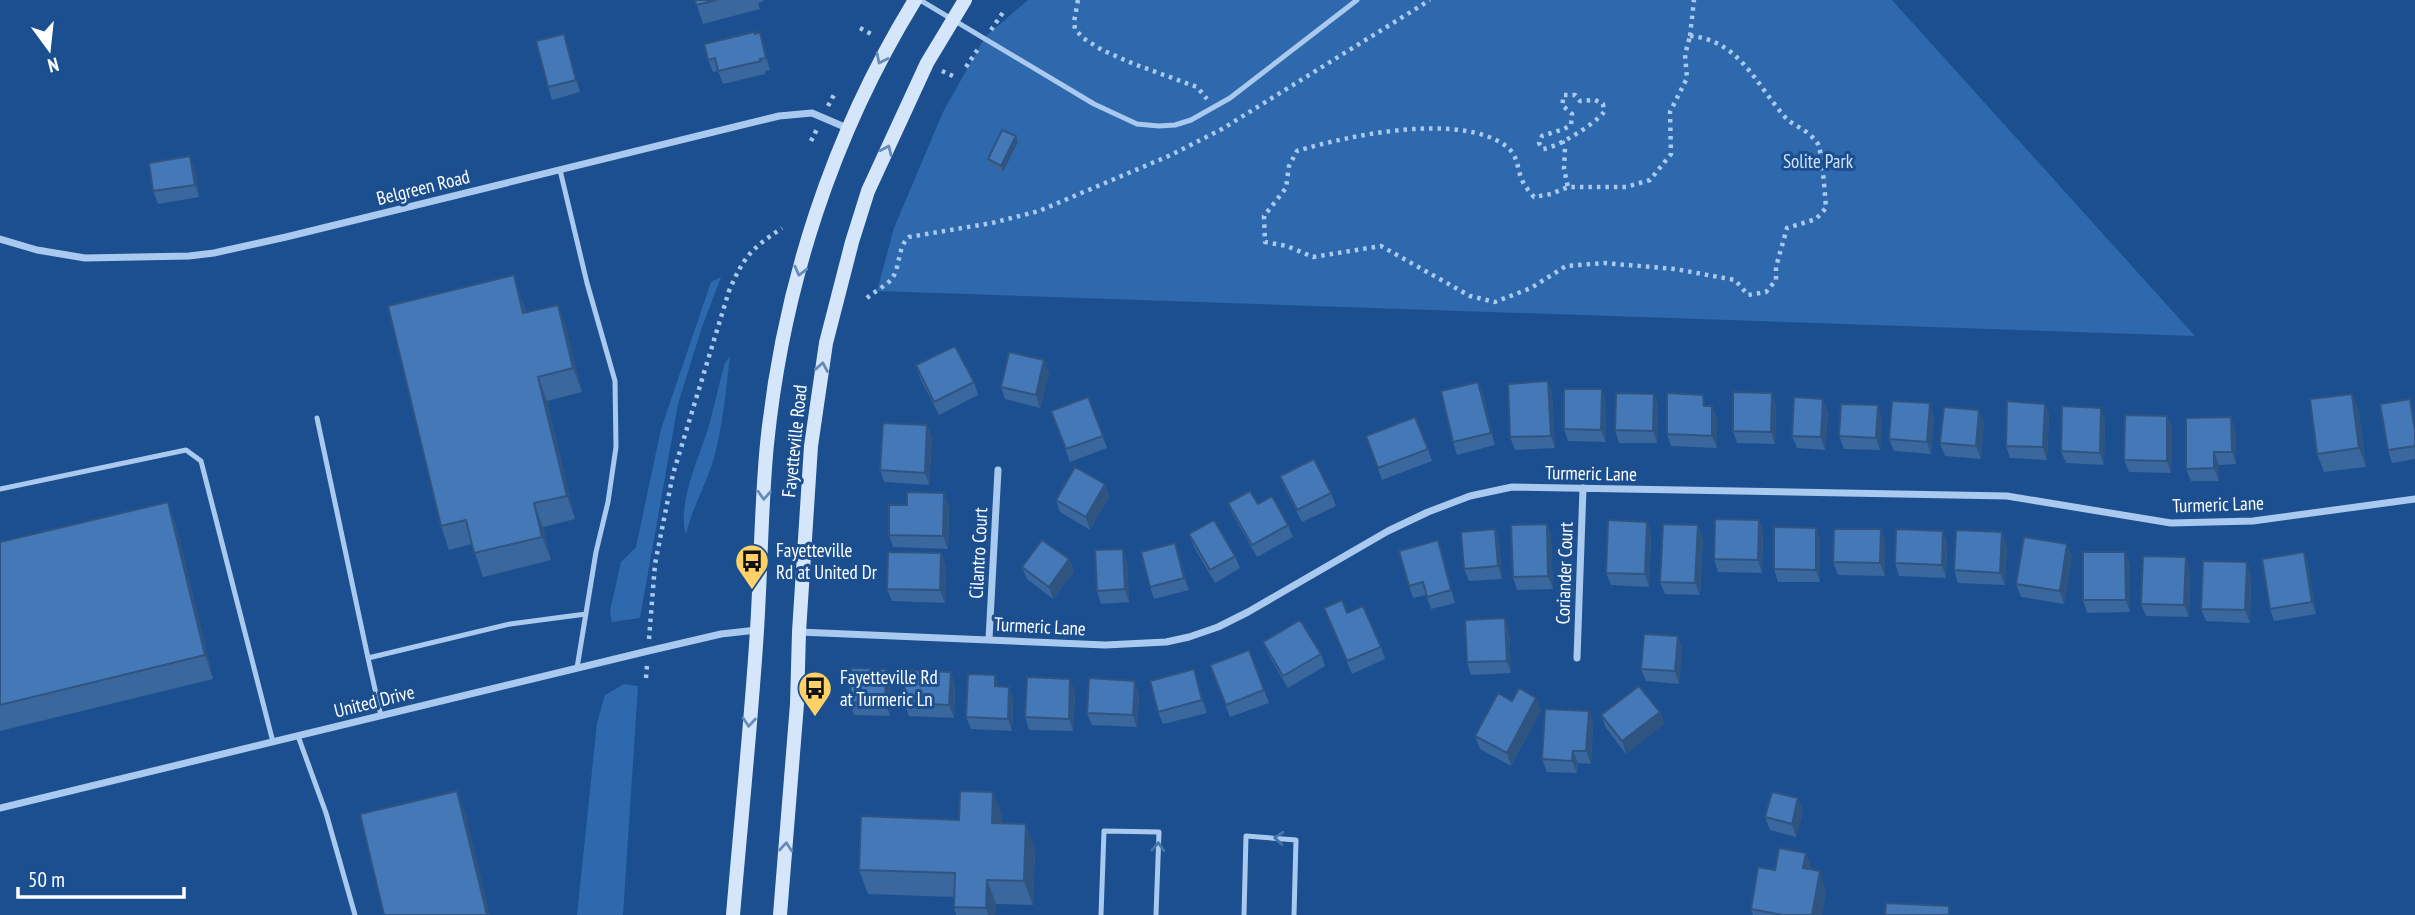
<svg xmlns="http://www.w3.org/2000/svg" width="2415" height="915" font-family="'PT Sans Narrow',sans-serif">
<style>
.green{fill:#2e69ad}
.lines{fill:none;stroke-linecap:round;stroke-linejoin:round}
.path{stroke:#a9c9ee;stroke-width:4.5;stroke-dasharray:3.5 5;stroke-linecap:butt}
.service{stroke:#a9c9ee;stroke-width:5}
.minor{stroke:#a9c9ee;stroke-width:7}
.secondary{stroke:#d6e6fa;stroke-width:14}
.wall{fill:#3a679d}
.shaded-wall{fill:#305480}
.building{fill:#4478b7;stroke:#305480;stroke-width:2}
.oneway{stroke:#668bba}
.oneway2{stroke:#4674ac}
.labels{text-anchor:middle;stroke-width:6;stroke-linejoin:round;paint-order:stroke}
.park-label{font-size:19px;fill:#cfe3fa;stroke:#1b4f8f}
.street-label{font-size:19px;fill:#fff;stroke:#1b4f8f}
.poi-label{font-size:19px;fill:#fff;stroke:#1b4f8f;text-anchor:start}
</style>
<rect width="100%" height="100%" fill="#1b4f8f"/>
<path class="green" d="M1028 0H1892L2195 336 877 291 894 228 943 112 985 37Z
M721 277 702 327 678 404 640 618 612 622 610 611 621 562 636 547 661 429 711 282Z
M730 356C726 390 723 425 714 458 706 485 692 508 686 535 676 504 701 454 710 422 715 403 719 383 725 363Z
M624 684 638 686 623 915H577L597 723 605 695Z"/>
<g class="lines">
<path class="path" d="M1078 0 1074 22 1075 29 1083 38 1102 50 1134 64 1197 87 1207 99
M860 28 875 36
M991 30 1004 11
M1690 36C1739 40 1755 83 1785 117 1794 127 1807 128 1818 144 1822 151 1825 196 1826 208L1816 219 1787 228 1776 267V280L1766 292 1748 295 1735 280 1675 269 1604 263 1566 266 1531 288 1495 302 1470 296 1381 246 1313 257 1287 246 1265 242 1264 216 1286 188 1289 166 1297 151C1350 135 1459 112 1506 146 1520 157 1516 170 1524 184 1526 188 1531 193 1534 197L1551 194 1568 187H1626L1650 180 1671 154 1670 112 1687 78 1685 55Z
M1690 36 1694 0
M966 67 978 49
M942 71 955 77
M1564 95H1575L1580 101 1595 100 1603 104 1604 112C1595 124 1558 147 1543 149L1539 143 1542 136 1564 129 1571 125 1572 114 1562 105Z
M828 106 835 93
M811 141 817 129
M1562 141 1565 148 1564 169 1568 187
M867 298C874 292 885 286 891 280 901 267 897 247 909 237L992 223 1039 211 1171 155 1222 129 1430 0
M649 639 655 564 673 474 729 291C744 256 751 249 782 228
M646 678 647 665"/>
<path class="service" d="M920 0 1094 104 1137 124 1159 126 1175 125 1191 120 1230 98 1357 0
M560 170 587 283 615 381 616 447 608 502 596 552 577 668
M317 418 368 658
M0 489 186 450 201 461 273 742
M381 716 368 658 510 624 586 614
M298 736 326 813 355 915
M1101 915 1104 831 1159 832 1156 915
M1244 915 1246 836 1296 840 1294 915"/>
<path class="minor" d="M0 239 37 250 85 258 189 256 214 253 286 237 779 116 812 113 847 128
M799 632 1105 645 1166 642 1189 637 1218 627 1248 612 1388 531 1428 512 1470 496 1512 487 2007 496 2171 523 2253 521 2415 499
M989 639 998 470
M1577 658 1583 488
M0 808 648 651 721 634 757 630"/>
<path class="secondary" d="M733 915C741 820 751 725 757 630 761 568 761 506 767 444 783 287 832 135 915 0
M780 915 797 704 799 632 811 446 826 343 852 242 868 191 927 63 965 0"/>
</g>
<path class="wall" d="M695 0H764V1L758 3 760 9 703 24Z
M760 32 764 45 770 70 765 71V74L723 84 718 71 713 72 708 60 755 34Z
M564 34 568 46 580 92 552 100 548 87Z
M1018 142 1003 172 990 166 988 159Z
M195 169 199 197 158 204 153 191Z
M522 299 526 312 558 305 566 329 582 392 547 401 575 519 543 527 551 560 483 577 472 544 449 550 441 526Z
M916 365 974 382 978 395 939 415 920 378Z
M1049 373 1040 408 1005 399 1001 387Z
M1548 381 1552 394 1555 448 1515 450 1510 437Z
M1478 382 1483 395 1495 445 1457 455 1453 442Z
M1654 394 1658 406 1657 443H1619L1615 430Z
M2352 394 2359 412 2366 467 2324 472 2317 454Z
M1088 397 1107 448 1070 462 1051 411Z
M1606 401V442L1568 441 1564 429Z
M2045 404 2049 416 2047 460 2010 458 2006 446Z
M1776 405 1775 444 1737 443 1733 431Z
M1707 406H1712L1717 419V448L1671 446 1667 434Z
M1828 412 1825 450 1797 448 1792 436Z
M2414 412 2415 459 2392 463 2388 450Z
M1934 416 1931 454 1894 451 1889 439Z
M2167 416 2172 428 2171 473 2129 472 2124 460Z
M1882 418 1880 450 1844 449 1839 436Z
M2105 420 2104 465 2066 463 2061 451Z
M1984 422 1981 459 1945 456 1940 443Z
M927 425 932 438 929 485 884 482 880 470Z
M2236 430V464L2219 465V481H2191L2186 469Z
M1366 436 1428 449 1432 461 1382 480Z
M1280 476 1331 493 1336 506 1302 522 1285 489Z
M1105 484 1109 497 1090 530 1060 512 1056 500Z
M168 502 176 525 213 679 0 731V542Z
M1228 503 1258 504 1288 525 1293 537 1257 557 1233 515Z
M949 505 948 549 893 547 889 535Z
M1759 520 1763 532 1762 573 1718 572 1714 559Z
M1647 522 1651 534 1649 587 1611 585 1606 573Z
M1547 524 1551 536 1553 589 1517 590 1513 577Z
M1698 525 1703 538 1700 595 1665 594 1660 582Z
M1495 529 1499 542 1502 579 1469 581 1464 569Z
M1881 529 1885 542V576L1838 575 1833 562Z
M1943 531 1947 543 1946 578 1899 576 1895 563Z
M2002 532 2007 545 2005 585 1958 583 1954 570Z
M1189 534 1235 556 1240 568 1215 583 1194 547Z
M1438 540 1442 553 1455 603 1431 609 1426 595 1413 598 1409 586Z
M1820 540V582H1778L1774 569Z
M2067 544 2072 557 2064 604 2021 597 2016 584Z
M1123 549 1127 562 1129 602 1101 604 1097 591Z
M2304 552 2308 565 2316 614 2274 621 2270 609Z
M941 553 946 566 945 603 892 601 887 589Z
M1179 555 1189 590 1154 599 1150 587Z
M1069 559 1074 572 1053 599 1027 579 1022 567Z
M2247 562 2251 575 2250 623 2206 621 2201 609Z
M2130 564V612L2087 613 2083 600Z
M2190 570 2189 617 2146 616 2141 604Z
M1324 608 1347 613 1381 647 1385 659 1352 674Z
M1509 630 1511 673 1471 675 1467 662Z
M1678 636 1682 649 1679 684 1646 681 1641 669Z
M1263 642 1321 654 1325 666 1288 688 1268 654Z
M1210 665 1264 690 1269 703 1230 717Z
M886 669 891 681 890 716 854 715 850 702Z
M1194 669 1207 713 1163 724 1158 712Z
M955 685 954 718 909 716 904 703Z
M999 687H1009L1013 700 1012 731 971 729 966 717Z
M1075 691 1073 731 1029 730 1025 717Z
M1139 693 1137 727 1092 725 1087 713Z
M1512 701 1541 710 1511 766 1480 749 1475 736Z
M1589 711 1593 723 1591 764 1578 763 1577 773 1547 772 1542 759Z
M1660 712 1664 724 1626 754 1606 728 1601 715Z
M1798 798 1803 811 1796 837 1770 830 1765 817Z
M1002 815V823L1035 848 1033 905 996 904 995 915H956L954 907V897L868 894 859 870 959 820Z
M1806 853 1812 870 1826 890 1822 915H1753L1751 909 1775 870Z"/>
<path class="shaded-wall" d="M760 32 764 45 770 70 766 58Z
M564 34 568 46 580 92 576 80Z
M1016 136 1018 142 1003 172 1001 166Z
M190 156 195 169 199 197 195 185Z
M514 275 522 299 531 337 523 313Z
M558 305 566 329 582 392 573 368Z
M1044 360 1049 373 1040 408 1036 395Z
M538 377 547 401 575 519 567 496Z
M1548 381 1552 394 1555 448 1551 436Z
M1478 382 1483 395 1495 445 1491 433Z
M1602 389 1606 401V442L1601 430Z
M1772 393 1776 405 1775 444 1771 432Z
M1654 394 1658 406 1657 443 1653 431Z
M2352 394 2359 412 2366 467 2359 448Z
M1823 399 1828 412 1825 450 1821 437Z
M2410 399 2414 412 2415 431Z
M1930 403 1934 416 1931 454 1927 442Z
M2045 404 2049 416 2047 460 2043 447Z
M1878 405 1882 418 1880 450 1876 438Z
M1712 406 1717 419V448L1712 436Z
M2101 408 2105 420 2104 465 2100 453Z
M1979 410 1984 422 1981 459 1976 446Z
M2167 416 2172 428 2171 473 2167 461Z
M2231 417 2236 430V464L2232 452Z
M927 425 932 438 929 485 925 473Z
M2214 452 2219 465V481L2214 468Z
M1105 484 1109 497 1090 530 1086 517Z
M944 493 949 505 948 549 943 536Z
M168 502 176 525 213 679 205 655Z
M534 503 543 527 551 560 542 537Z
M1759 520 1763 532 1762 573 1758 560Z
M1647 522 1651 534 1649 587 1645 574Z
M1547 524 1551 536 1553 589 1548 576Z
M1698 525 1703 538 1700 595 1695 583Z
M1816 528 1820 540V582L1816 570Z
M1495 529 1499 542 1502 579 1498 566Z
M1881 529 1885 542V576L1880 563Z
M1943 531 1947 543 1946 578 1942 565Z
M2002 532 2007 545 2005 585 2000 573Z
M1438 540 1442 553 1455 603 1451 590Z
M1175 543 1179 555 1189 590 1184 578Z
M2067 544 2072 557 2064 604 2060 591Z
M1123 549 1127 562 1129 602 1125 589Z
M2125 552 2130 564V612L2126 600Z
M2304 552 2308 565 2316 614 2312 602Z
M941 553 946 566 945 603 940 590Z
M2186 557 2190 570 2189 617 2184 605Z
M1069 559 1074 572 1053 599 1049 587Z
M2247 562 2251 575 2250 623 2245 610Z
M1505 618 1509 630 1511 673 1507 661Z
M1678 636 1682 649 1679 684 1675 671Z
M886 669 891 681 890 716 885 703Z
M1194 669 1198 682 1207 713 1202 700Z
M951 672 955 685 954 718 949 705Z
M995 675 1000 688 995 686Z
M1070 679 1075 691 1073 731 1069 719Z
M1135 681 1139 693 1137 727 1133 715Z
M1009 687 1013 700 1012 731 1008 719Z
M1536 698 1541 710 1511 766 1507 753Z
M1589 711 1593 723 1591 764 1586 751Z
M1660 712 1664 724 1626 754 1622 741Z
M1573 751 1578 763 1577 773 1572 761Z
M457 791 466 815 490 915H487Z
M993 792 1002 815 1001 847 992 823Z
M1798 798 1803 811 1796 837 1792 824Z
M1026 824 1035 848 1033 905 1024 881Z
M1806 853 1813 871 1803 868Z
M1820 871 1826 890 1822 915H1812Z
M987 880 996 904 995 915H988L986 908Z"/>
<path class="building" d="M695 0H717L696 5Z
M754 32 755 34 760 32 766 58 760 59 761 61 718 71 715 58 708 60 704 44Z
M564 34 576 80 548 87 536 41Z
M1002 130 1016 136 1001 166 988 159Z
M190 156 195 185 153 191 149 163Z
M514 275 523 313 558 305 573 368 538 377 567 496 534 503 542 537 474 553 466 520 441 526 388 306Z
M955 346 974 382 934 402 916 365Z
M1009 352 1044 360 1036 395 1001 387Z
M1548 381 1551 436 1510 437 1508 384Z
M1478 382 1491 433 1453 442 1441 391Z
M1564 389H1602L1601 430 1564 429Z
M1733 392 1772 393 1771 432 1733 431Z
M1616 393 1654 394 1653 431 1615 430Z
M1667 393 1703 395 1704 406H1712V436L1667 434Z
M2352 394 2359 448 2317 454 2310 399Z
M1088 397 1103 436 1066 449 1051 411Z
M1794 397 1823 399 1821 437 1792 436Z
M2410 399 2415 431V446L2388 450 2380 404Z
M1892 401 1930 403 1927 442 1889 439Z
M2007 401 2045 404 2043 447 2006 446Z
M1841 404 1878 405 1876 438 1839 436Z
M2062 406 2101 408 2100 453 2061 451Z
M1944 407 1979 410 1976 446 1940 443Z
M2125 415 2167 416V461L2124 460Z
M1415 417 1428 449 1378 468 1366 436Z
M2231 417 2232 452H2214V468L2186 469V418Z
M883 423 927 425 925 473 880 470Z
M1314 459 1331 493 1297 510 1280 476Z
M1075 467 1105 484 1086 517 1056 500Z
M1250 491 1258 504 1272 496 1288 525 1252 545 1228 503Z
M907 492 944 493 943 536 889 535V505H907Z
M168 502 205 655 0 705V542Z
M1715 519 1759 520 1758 560 1714 559Z
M1214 520 1235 556 1210 570 1189 534Z
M1608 520 1647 522 1645 574 1606 573Z
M1547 524 1548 576 1513 577 1511 525Z
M1663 524 1698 525 1695 583 1660 582Z
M1774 527 1816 528V570L1774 569Z
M1495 529 1498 566 1464 569 1461 532Z
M1834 529H1881L1880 563 1833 562Z
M1896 529 1943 531 1942 565 1895 563Z
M1956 530 2002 532 2000 573 1954 570Z
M2024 537 2067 544 2060 591 2016 584Z
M1042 540 1069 559 1049 587 1022 567Z
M1438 540 1451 590 1427 597 1423 582 1409 586 1399 551Z
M1175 543 1184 578 1150 587 1141 552Z
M1123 549 1125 589 1097 591 1095 550Z
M888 552 941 553 940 590 887 589Z
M2083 552H2125L2126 600H2083Z
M2304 552 2312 602 2270 609 2262 559Z
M2143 556 2186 557 2184 605 2141 604Z
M2203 561 2247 562 2245 610 2201 609Z
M1342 600 1347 613 1363 606 1381 647 1347 661 1324 608Z
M1505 618 1507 661 1467 662 1465 620Z
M1300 620 1321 654 1283 676 1263 642Z
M1644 634 1678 636 1675 671 1641 669Z
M1249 650 1264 690 1226 705 1210 665Z
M851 668 886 669 885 703 850 702Z
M1194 669 1202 700 1158 712 1150 681Z
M906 670 951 672 949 705 904 703Z
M968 674 995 675V686L1009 687 1008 719 966 717Z
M1027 677 1070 679 1069 719 1025 717Z
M1089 678 1135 681 1133 715 1087 713Z
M1639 686 1660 712 1622 741 1601 715Z
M1519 688 1536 698 1507 753 1475 736 1498 693 1512 701Z
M1545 709 1589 711 1586 751H1573L1572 761 1542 759Z
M457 791 487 915H384L360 814Z
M960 791 993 792 992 823 1026 824 1024 881 987 880 986 908 954 907 955 873 859 870 861 816 959 820Z
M1772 792 1798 798 1792 824 1765 817Z
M1779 848 1806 853 1803 868 1820 871 1812 915H1783L1751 909 1758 867 1775 870Z
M1886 903 1949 906V915H1885Z"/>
<defs><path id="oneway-chevron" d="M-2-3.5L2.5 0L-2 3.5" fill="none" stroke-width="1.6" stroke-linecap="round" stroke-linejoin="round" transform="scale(1.75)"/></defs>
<g class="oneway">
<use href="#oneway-chevron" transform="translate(881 59) rotate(116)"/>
<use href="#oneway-chevron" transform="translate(887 150) rotate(-66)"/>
<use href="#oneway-chevron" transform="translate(800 271) rotate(104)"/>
<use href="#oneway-chevron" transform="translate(822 367) rotate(-80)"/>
<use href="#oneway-chevron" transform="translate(764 495) rotate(93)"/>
<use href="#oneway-chevron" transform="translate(749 722) rotate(95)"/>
<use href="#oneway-chevron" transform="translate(786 847) rotate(-85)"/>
</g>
<g class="oneway2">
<use href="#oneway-chevron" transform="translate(1279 838) rotate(-175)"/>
<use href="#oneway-chevron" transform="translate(1158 847) rotate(-88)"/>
</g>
<defs>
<g id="bus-pin" transform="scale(1.75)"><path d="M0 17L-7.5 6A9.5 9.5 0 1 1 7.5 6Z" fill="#ffd166" stroke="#1b4f8f"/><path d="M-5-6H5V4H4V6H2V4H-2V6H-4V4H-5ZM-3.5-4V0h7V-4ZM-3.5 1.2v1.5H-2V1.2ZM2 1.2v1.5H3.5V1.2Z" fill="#111"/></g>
</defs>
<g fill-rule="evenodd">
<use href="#bus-pin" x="752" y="561"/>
<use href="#bus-pin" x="815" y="688"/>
</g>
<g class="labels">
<g class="park-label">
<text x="1818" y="168">Solite Park</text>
</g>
<g class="street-label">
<text transform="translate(423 187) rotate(-14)" y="7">Belgreen Road</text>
<text transform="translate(794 441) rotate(-84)" y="7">Fayetteville Road</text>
<text transform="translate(1591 473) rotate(1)" y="7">Turmeric Lane</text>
<text transform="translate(2218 504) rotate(-2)" y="7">Turmeric Lane</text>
<text transform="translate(978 553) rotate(-87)" y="7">Cilantro Court</text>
<text transform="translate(1564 573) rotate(-88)" y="7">Coriander Court</text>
<text transform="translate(1040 626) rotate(3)" y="7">Turmeric Lane</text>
<text transform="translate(374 701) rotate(-14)" y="7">United Drive</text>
</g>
<g class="poi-label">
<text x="776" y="557">Fayetteville<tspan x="776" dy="22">Rd at United Dr</tspan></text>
<text x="840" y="684">Fayetteville Rd<tspan x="840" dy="22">at Turmeric Ln</tspan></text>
</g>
</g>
<g transform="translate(49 49) rotate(165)" stroke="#1b4f8f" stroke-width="5" paint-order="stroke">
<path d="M0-5L12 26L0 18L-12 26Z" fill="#ffffff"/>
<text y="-10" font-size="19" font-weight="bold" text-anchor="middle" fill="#ffffff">N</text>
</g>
<path d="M18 887v10h166v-10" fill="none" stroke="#ffffff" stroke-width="3.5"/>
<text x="28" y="887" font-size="21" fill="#ffffff" stroke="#1b4f8f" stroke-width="5" paint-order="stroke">50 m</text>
</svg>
